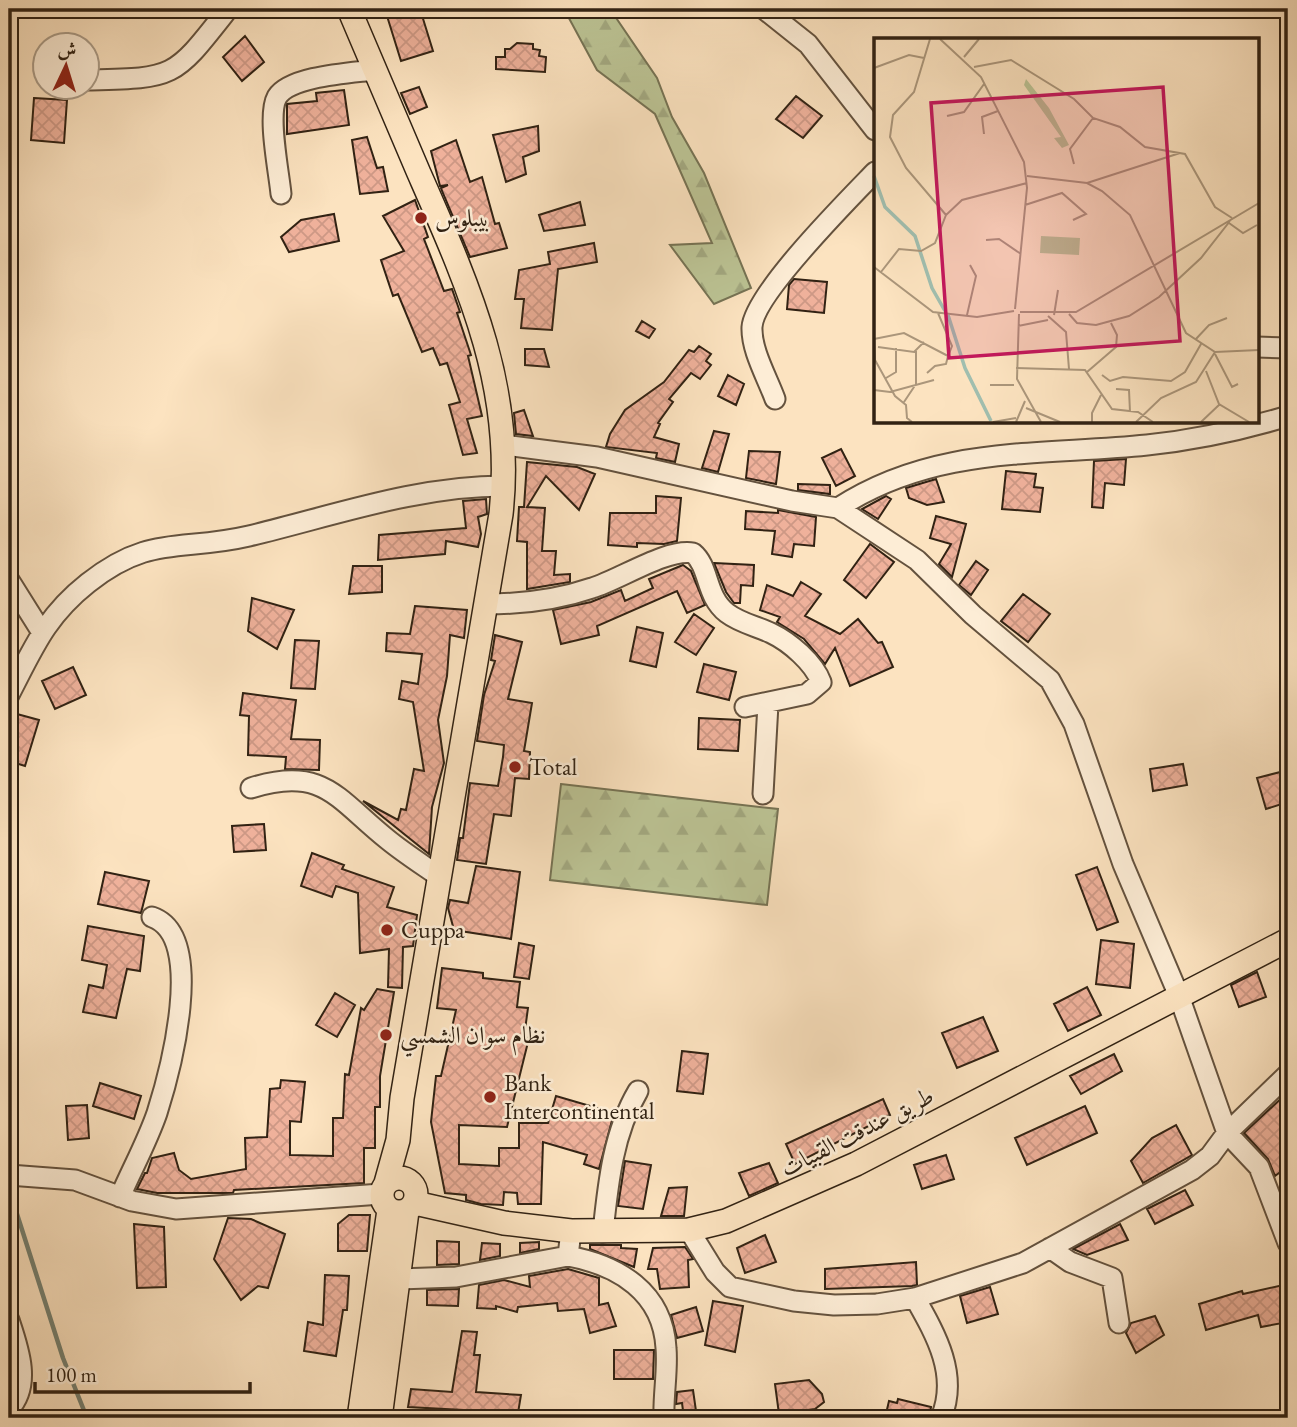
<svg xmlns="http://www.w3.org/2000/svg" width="1297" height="1427" font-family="'EB Garamond',Amiri,serif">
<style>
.forest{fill:url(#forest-firs);stroke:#767354;stroke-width:2}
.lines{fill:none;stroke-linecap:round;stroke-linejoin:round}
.stream{stroke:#748071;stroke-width:4.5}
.building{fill:url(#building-cross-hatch);stroke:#312213;stroke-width:2}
.minor-casing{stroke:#64523e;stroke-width:23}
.major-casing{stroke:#312213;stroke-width:26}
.minor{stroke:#fdedd6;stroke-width:19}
.major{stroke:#fce3c0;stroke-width:23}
.poi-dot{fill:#8f2418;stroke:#fdedd6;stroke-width:2.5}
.labels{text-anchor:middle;stroke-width:5;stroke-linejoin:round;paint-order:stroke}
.poi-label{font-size:24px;fill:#312213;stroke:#fdedd6;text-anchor:start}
.street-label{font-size:24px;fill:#312213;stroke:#fdedd6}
.inset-river{fill:none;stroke:#a0beaf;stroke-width:3.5}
.inset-road{fill:none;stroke:#ab967b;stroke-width:2}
.view{fill:#c2185b;fill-opacity:0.15;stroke:#c2185b;stroke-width:3.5}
.inset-edge{fill:none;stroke:#312213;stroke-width:3.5}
</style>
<defs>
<pattern id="forest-firs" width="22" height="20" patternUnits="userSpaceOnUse" patternTransform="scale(1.75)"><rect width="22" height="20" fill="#bcc495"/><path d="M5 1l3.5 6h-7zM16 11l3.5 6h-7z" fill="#a2a880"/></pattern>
<pattern id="building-cross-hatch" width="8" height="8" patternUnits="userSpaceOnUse" patternTransform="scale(1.75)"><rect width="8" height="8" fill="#efb19b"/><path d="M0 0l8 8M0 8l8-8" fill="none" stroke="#cd9885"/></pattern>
</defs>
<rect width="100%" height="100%" fill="#fce3c0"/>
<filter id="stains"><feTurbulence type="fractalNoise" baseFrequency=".00286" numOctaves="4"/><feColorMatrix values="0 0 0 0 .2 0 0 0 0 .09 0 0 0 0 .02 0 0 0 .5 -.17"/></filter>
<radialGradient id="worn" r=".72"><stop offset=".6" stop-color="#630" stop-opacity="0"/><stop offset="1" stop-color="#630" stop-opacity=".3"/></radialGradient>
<path class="forest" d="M564 9H610L657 78 672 117 704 173 751 288 714 304 670 245 712 243 655 114 597 70Z
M561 784 778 809 767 905 550 880Z"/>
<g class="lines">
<path class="stream" d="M9 1189 63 1358 87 1418"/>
</g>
<path class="building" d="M411 9H420L433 51 401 61 387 16Z
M245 36 264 62 242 81 223 57Z
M517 43 533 44V49L540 50 539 56 546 57 545 72 496 69V57H505V49H510Z
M419 87 427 107 410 114 401 93Z
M344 90 349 125 287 134V104L317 101 316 93Z
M796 96 822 116 803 138 776 119Z
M34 98 67 100 64 143 31 140Z
M538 126 539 151 523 157 526 174 506 182 493 135Z
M367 137 377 168 383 167 388 191 360 194 352 140Z
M456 140 470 182 482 177 495 224 499 223 507 248 470 257 442 191 441 188 448 185 440 186 431 151Z
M415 200 428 237 424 239 444 291 452 289 460 312 457 313 471 355 468 356 482 416 467 419 477 453 463 455 449 405 460 402 447 363 440 365 433 348 422 352 398 294 393 296 381 260 404 251 383 216Z
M580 202 585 225 544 231 539 215Z
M334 214 339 241 289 252 281 237 301 220Z
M594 243 597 262 558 269 552 330 521 328 524 299H515L519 270 550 264 548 252Z
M794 279 827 282 824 313 787 309 789 285Z
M642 321 655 329 649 338 636 331Z
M699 346 711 354 706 361 711 365 700 379 691 373 669 399 673 402 658 423 660 424 654 437 679 444 675 462 656 458 657 453 606 447 610 434 625 410 664 382 689 350 694 352Z
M525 349H544L549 367 525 365Z
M728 375 744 384 736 405 718 396Z
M524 410 533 436 516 434 514 413Z
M714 431 729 434 718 472 702 468Z
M841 449 855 476 836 486 822 458Z
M749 451 780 452 776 484 746 478Z
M1126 459 1124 485 1105 483 1103 508 1092 507 1094 461Z
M527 462 577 467 595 474 579 510 546 476 527 507 545 508 542 551H556L554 575 570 574V582L527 589V542L517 541 519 507H524Z
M1006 471 1036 474 1034 487 1043 488 1040 512 1002 509Z
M936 479 944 502 927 505 909 498 906 488Z
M798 484 830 485V494L798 490Z
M656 496 681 498 677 541 664 544 637 543V547L608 545 610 513H656Z
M886 496 891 499 878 519 862 509Z
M486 499 487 514 478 517 481 534 478 547 446 541 445 554 378 560 379 535 466 528 463 501Z
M778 510 816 517 814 546 794 544 792 557 772 554 775 531 745 529 746 511 778 513Z
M936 516 966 524 952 577 939 564 951 544 930 538Z
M870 544 894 562 866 598 844 580Z
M976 561 988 570 971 595 959 585Z
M714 563 754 565 753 586 741 585 740 603H734L726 592Z
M683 565 691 571 705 605 687 613 677 591 597 626 599 635 561 644 553 610 591 602 621 590 625 601 653 588 649 579Z
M353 566H382V592L349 594Z
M801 582 821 594 805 616 840 634 858 619 878 643 882 642 893 667 850 686 835 648 825 664 804 639 777 622 780 617 760 610 767 585 793 596Z
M1023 594 1050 614 1028 642 1001 621Z
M252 598 294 610 277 649 248 631Z
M415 606 467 610 464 638 450 635 447 676 438 720 444 763 432 807 429 854 363 801 398 820 401 809 406 810 414 769 424 771 413 702 399 699 402 681 418 684 422 654 386 651 387 633 410 634Z
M694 614 714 628 696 655 675 642Z
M637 627 663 633 656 667 630 661Z
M495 635 522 642 508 699 532 703 524 751 530 752 529 779 515 778 511 816 494 814 486 864 457 860 460 838H463L470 783 498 786 503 757 504 745 477 741 484 695 495 661 491 660Z
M295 640 319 641 315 689 291 688Z
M704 664 736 672 729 700 697 692Z
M73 667 86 695 55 709 42 681Z
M243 693 296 700 291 739 320 740 319 770 285 769 286 757 248 755 249 716 240 715Z
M17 714 39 720 25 766 9 761V718L16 720Z
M699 718 740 720 738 751 698 749Z
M1183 764 1187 785 1153 791 1150 769Z
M1288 770V802L1266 809 1257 778Z
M264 824 266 850 234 852 232 826Z
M312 853 344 865 342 869 394 887 387 907 417 915 413 946 403 947 402 988 388 987 389 949 360 953 358 893 336 886 332 897 301 886Z
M476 866 520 872 511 939 454 930 448 908 450 900 468 903Z
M1097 867 1118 922 1097 930 1076 875Z
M105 872 149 881 141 913 98 904Z
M88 926 144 936 140 971 127 969 116 1018 83 1012 89 985 103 988 107 965 82 960Z
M1101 940 1134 944 1130 988 1096 984Z
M519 943 534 946 529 979 514 977Z
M442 968 483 973V978L520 982 517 1007 528 1008 524 1037 529 1038 507 1127 459 1125V1164L499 1166V1148H519V1123H548L556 1096 614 1113 599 1169 584 1164 587 1155 543 1142 541 1204H518L517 1193 504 1192 503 1205 481 1204 466 1200V1195L445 1193 431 1122 436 1076H441L456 1010 437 1008Z
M1257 972 1266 997 1239 1007 1231 985Z
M1087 987 1101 1015 1068 1031 1054 1004Z
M377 989 394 992 380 1076V1107H375V1148H364V1183L234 1190 233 1193H157L137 1189 145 1173H147L152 1158 174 1153 179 1170 191 1179 246 1169 245 1138 267 1137 270 1089 280 1088 281 1080 305 1082 301 1122 290 1121V1155L333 1156V1118H343L345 1074 349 1075 361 1008 364 1010Z
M335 993 355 1005 337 1037 316 1025Z
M983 1017 998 1051 957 1068 942 1033Z
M682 1051 708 1054 703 1094 677 1091Z
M1114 1054 1122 1071 1081 1094 1070 1076Z
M100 1083 141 1096 134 1119 93 1106Z
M1288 1092V1157L1281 1159 1287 1167 1275 1176 1268 1159 1244 1133Z
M883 1099 890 1115 795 1164 786 1144Z
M87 1105 89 1138 68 1140 66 1106Z
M1085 1106 1097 1133 1027 1165 1015 1138Z
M1176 1125 1192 1155 1143 1183 1131 1161 1152 1138Z
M946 1155 954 1179 922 1189 914 1165Z
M625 1161 651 1165 643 1209 618 1206Z
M769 1163 778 1183 749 1196 739 1173Z
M687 1187 684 1216H661L669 1188Z
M1185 1190 1193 1205 1155 1224 1147 1209Z
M349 1215H370L367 1251H338V1224Z
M228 1218 251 1219 285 1234 268 1288 258 1286 241 1300 214 1259Z
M134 1224 164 1227 166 1287 137 1288Z
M1120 1224 1128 1240 1087 1255 1073 1249Z
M765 1235 776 1262 745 1273 737 1248Z
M437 1241 459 1242V1264L437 1265Z
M539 1242V1249L520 1253V1243Z
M482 1243 500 1244V1256L480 1260Z
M590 1245H621V1248L637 1249 634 1267 590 1249Z
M685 1247 693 1259 688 1260 689 1287 660 1289 657 1269H648L653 1248Z
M916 1262 917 1285 912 1286 825 1289V1269Z
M568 1269 599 1278V1305L608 1303 616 1326 590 1333 584 1309 558 1311 557 1303 518 1307 517 1312 496 1306V1309L477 1308 479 1285 504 1280 530 1287 529 1276Z
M325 1275 349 1276 347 1310H343L336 1356 304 1351 308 1322 323 1325Z
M1288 1284V1322L1261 1327 1258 1315 1206 1330 1199 1304 1242 1291 1243 1294Z
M990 1287 998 1314 967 1323 960 1296Z
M459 1289 458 1306 427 1305V1290Z
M713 1301 743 1306 735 1352 705 1345Z
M696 1307 703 1331 677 1338 671 1315Z
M1155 1316 1164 1335 1136 1353 1126 1333 1131 1323Z
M462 1331 477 1332 474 1355H480L476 1392 521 1395 518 1413 408 1407 411 1389 452 1392Z
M614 1350H654L653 1379H614Z
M809 1380 822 1394 824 1402 815 1409 779 1414 775 1384Z
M693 1390 697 1418H684L682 1403 676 1404 677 1392Z
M898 1399 931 1407 929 1418H885L889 1401 897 1403Z"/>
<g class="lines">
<g class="minor-casing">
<path id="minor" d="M764 9 808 44 875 130
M88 80C176 78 173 79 228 9
M281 194C279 172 267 115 277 97 290 76 351 73 374 70
M1257 347 1288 348
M775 399C767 377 751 350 752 327 754 294 849 199 875 172
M504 445 597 457 792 501 838 508 917 560 973 615 1050 680 1074 724 1123 864 1179 996 1227 1133 1259 1167 1288 1243
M838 508C935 445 1038 456 1147 445 1195 440 1242 430 1288 416
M9 580 41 631
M486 604C520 604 560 599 592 588 619 580 667 548 693 553 710 567 705 596 727 613 740 623 756 626 771 633 790 642 814 663 821 682L807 694 745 707
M9 695C33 649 45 617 88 583 150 534 181 552 249 536 333 516 416 486 504 486
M251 788C323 765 337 799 387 839 404 853 423 865 440 877
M763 794 768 704
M9 1175 75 1180 132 1201 176 1209 381 1194
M120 1197C132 1169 147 1142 157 1113 170 1072 207 936 152 917
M689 1230 715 1272 730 1287 794 1301 834 1305 877 1304 915 1298 1023 1263 1192 1170 1210 1156 1227 1133 1288 1074
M571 1231 568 1256C618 1265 663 1292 666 1348 668 1371 663 1395 664 1418
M603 1232C608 1184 613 1133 638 1091
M1050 1248 1070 1262 1112 1278 1119 1323
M399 1279 456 1277 568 1256
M915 1298C936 1335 959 1375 941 1418
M9 1320C18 1347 32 1385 9 1409"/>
</g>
<g class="major-casing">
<path id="major" d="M349 9C372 63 395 117 418 171 468 285 515 387 501 514L402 1098 398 1140 386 1183
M382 1195a17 17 0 1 1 34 0a17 17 0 1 1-34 0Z
M415 1203 504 1223 571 1231 689 1230 726 1221 856 1164 1288 940
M359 1418 389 1210
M380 1418 407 1211"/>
</g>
<use href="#minor" class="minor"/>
<use href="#major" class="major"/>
</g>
<g class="poi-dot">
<circle cx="421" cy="218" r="7"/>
<circle cx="515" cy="767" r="7"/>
<circle cx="387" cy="930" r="7"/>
<circle cx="386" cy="1035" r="7"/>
<circle cx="490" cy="1097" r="7"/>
</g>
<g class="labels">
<g class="poi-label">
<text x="435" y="226">بيبلوس</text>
<text x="529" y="775">Total</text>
<text x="401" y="938">Cuppa</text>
<text x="400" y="1043">نظام سوان الشمسي</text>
<text x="504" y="1091">Bank<tspan x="504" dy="28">Intercontinental</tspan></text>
</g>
<g class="street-label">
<text transform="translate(857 1132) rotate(-27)" y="8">طريق عندقت القبيات</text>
</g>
</g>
<g transform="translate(874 38)">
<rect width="385" height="385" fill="#fce3c0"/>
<path d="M152 41 175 70 195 107 188 110 180 100 187 99 150 47ZM167 198 206 200 205 217 166 215Z" fill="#bcc495"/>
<path class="inset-river" d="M0 138 11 169 41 198 58 250 71 273M74 277 91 330 117 383"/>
<path class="inset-road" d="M56 1 40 54 19 77 16 99 32 130 72 177M66 1 107 39 150 124 153 150 141 271M90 19 105 1M100 29 137 22 200 61 219 80 246 89 271 109 311 116 341 169 358 180M0 30 35 17 50 20M73 78 90 74 110 46M110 96 108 79 124 73M200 126 196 111 219 80M153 138 213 145 228 153 256 177 312 295 341 314 385 312M213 145 306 115M151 167 188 155 212 176 199 182M355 185 369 195 383 187M112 202 125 201 147 216M0 229 59 274 103 279 140 273M7 234 25 211 47 213 61 205 72 177 88 162 153 145M146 274H202L385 165M145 276 143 341 167 384M195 276 203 285 222 287 255 278 285 259 327 220 356 183M93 277 102 238 96 227M180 277 184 252M174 278 192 294 195 331M144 288 174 282M0 298 1 322 21 358 32 367 33 380 38 384M0 301 30 295 74 318 78 308 64 275M321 302 335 287 353 280M4 309 40 314 50 304M341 316 358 349 364 346M142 330 211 332 238 371 264 374 279 384M332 333 345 366 375 384M213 334 242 309 243 297 237 285M53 335 61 328 72 326 74 318M228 337 236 343 249 339 297 343 311 334 327 306M12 340 22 334V310M42 346V313M116 347H140M242 351 255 352 256 374M0 352 16 354 60 342M30 364 42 346M152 370 186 384M119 384 142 380M142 384 151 363M218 384V375L227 357M262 384 287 360 322 344 341 314M327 384 346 366"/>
<path class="view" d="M289 49 306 303 75 320 57 65Z"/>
<rect width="385" height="385" class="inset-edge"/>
</g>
<rect width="1297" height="1427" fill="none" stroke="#fce3c0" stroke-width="35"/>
<rect x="10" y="10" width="1276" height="1406" fill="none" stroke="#312213" stroke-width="3.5"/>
<rect x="18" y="18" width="1262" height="1392" fill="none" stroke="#312213" stroke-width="2"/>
<g transform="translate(66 66) rotate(4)"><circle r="33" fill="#fdedd6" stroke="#ab9c88" stroke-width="2"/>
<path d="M0-5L12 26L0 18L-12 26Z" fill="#8f2418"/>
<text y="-10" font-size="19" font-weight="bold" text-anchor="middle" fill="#312213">ش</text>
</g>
<path d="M35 1382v10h215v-10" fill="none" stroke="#312213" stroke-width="3.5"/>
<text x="46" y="1382" font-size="21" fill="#312213" stroke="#fdedd6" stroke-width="5" paint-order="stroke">100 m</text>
<rect width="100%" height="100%" filter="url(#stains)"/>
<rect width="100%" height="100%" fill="url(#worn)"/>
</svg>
